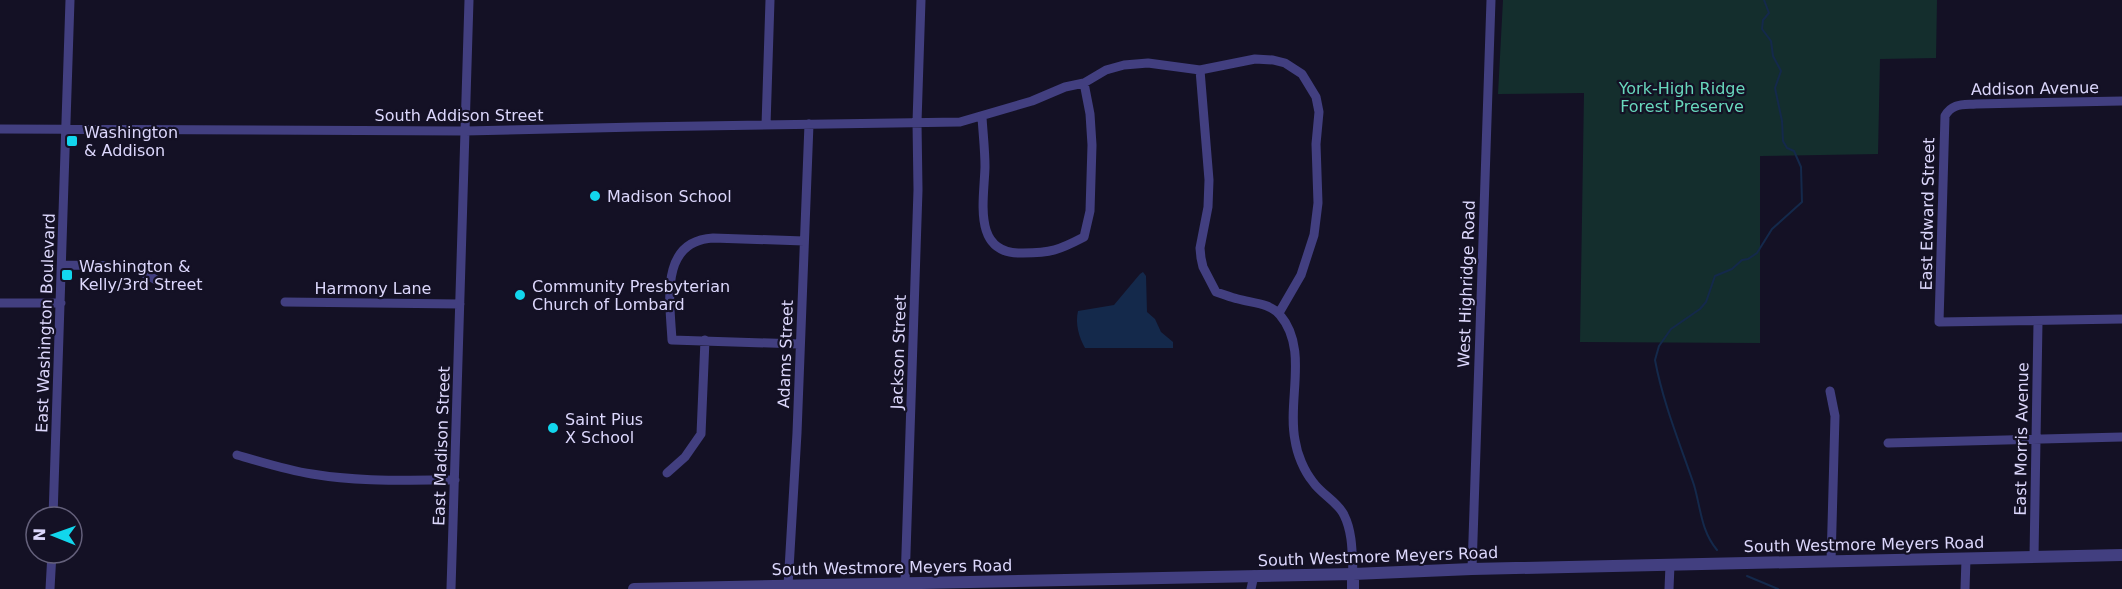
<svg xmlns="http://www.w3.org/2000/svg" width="2122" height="589" font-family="'DejaVu Sans',sans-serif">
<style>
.green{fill:#142e2d}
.water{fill:#14294b}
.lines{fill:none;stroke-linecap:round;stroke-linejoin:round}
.stream{stroke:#14294b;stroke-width:2}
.minor{stroke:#423f80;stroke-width:9}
.tertiary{stroke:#423f80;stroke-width:12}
.poi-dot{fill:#12d6ed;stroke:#141125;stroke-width:2}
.labels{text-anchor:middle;stroke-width:4.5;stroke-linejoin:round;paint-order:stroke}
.park-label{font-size:16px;fill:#68d7bc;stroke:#141125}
.street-label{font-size:16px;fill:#dcd7fc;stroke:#141125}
.poi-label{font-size:16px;fill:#dcd7fc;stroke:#141125;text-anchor:start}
</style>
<rect width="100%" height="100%" fill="#141125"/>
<path class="green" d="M1503 0H1937L1936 58 1880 59 1878 154 1760 156V343L1580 342 1584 93 1498 94Z"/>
<path class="water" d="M1143 272 1146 276 1147 312 1155 319 1161 332 1173 342V348H1085C1079 337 1075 324 1078 311L1114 305 1140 274Z"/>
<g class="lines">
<path class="stream" d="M1717 550C1701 531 1701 509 1694 485 1680 444 1663 403 1655 360L1659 346 1671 329 1700 309 1706 302 1715 276 1732 269 1742 260 1748 259 1757 253 1772 229 1802 202 1801 167 1794 151 1787 148 1783 141 1782 121 1775 88 1781 71 1773 56 1771 41 1762 29 1763 20 1769 13 1764 0
M1747 576 1778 589"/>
<path class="minor" d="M1200 70 1209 180 1208 207 1200 248 1201 258 1203 267 1216 292C1223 294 1230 297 1238 299 1252 303 1270 303 1280 315 1309 349 1287 400 1295 440 1297 454 1304 471 1313 482 1321 494 1338 502 1344 515 1353 533 1352 554 1353 574
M2122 101 1976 104C1963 105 1952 103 1945 116L1939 322 2122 319
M982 117C983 134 985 150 985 167 984 201 972 255 1023 253 1051 253 1059 250 1084 237L1090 211 1092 145 1090 114 1084 83
M766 125 770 0
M0 129 465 131 637 127 960 122 1032 101 1065 87 1084 83 1106 70 1124 65 1148 63 1200 70 1255 59 1273 60 1285 63 1302 74 1316 97 1319 112 1316 144 1318 203 1314 235 1301 275 1279 313
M63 265 125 266 135 268 165 285
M285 302 460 304
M0 303H61
M799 344 672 340C670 302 659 241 713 238L804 241
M1830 391 1835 416 1831 562
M1888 443 2122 437
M237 455C262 462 286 470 312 474 359 482 407 480 455 480
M667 473 685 457 701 434 705 340
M53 517 70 0
M2034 557 2038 322
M1472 569 1491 0
M905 583 918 190 917 122 921 0
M788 586 797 433 809 124
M50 589 52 553
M451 589 469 0
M1251 589 1254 575
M1669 589 1670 565
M1965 589 1966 559"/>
<path class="tertiary" d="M634 589 1353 574 1472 569 2122 555
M1353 589V574"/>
</g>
<g class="poi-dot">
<rect x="66" y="135" width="12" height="12" rx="3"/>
<circle cx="595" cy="196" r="6"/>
<rect x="61" y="269" width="12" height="12" rx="3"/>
<circle cx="520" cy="295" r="6"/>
<circle cx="553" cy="428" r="6"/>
</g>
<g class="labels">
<g class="park-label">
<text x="1682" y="94">York-High Ridge<tspan x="1682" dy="18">Forest Preserve</tspan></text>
</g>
<g class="street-label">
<text transform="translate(2035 88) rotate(-1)" y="6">Addison Avenue</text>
<text x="459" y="121">South Addison Street</text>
<text transform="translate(1927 214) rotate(-89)" y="6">East Edward Street</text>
<text transform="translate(1466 284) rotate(-88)" y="6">West Highridge Road</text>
<text x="373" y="294">Harmony Lane</text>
<text transform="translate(45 323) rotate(-88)" y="6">East Washington Boulevard</text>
<text transform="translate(898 352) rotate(-88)" y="6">Jackson Street</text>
<text transform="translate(785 354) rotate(-88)" y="6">Adams Street</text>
<text transform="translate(2021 439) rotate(-89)" y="6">East Morris Avenue</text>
<text transform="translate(441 446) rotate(-88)" y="6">East Madison Street</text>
<text transform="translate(1864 544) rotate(-1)" y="6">South Westmore Meyers Road</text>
<text transform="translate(1378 556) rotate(-2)" y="6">South Westmore Meyers Road</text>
<text transform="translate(892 567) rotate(-1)" y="6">South Westmore Meyers Road</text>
</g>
<g class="poi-label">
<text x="84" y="138">Washington<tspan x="84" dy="18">&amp; Addison</tspan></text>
<text x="607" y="202">Madison School</text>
<text x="79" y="272">Washington &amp;<tspan x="79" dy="18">Kelly/3rd Street</tspan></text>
<text x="532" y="292">Community Presbyterian<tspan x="532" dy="18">Church of Lombard</tspan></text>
<text x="565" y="425">Saint Pius<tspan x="565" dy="18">X School</tspan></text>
</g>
</g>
<g transform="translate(54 535) rotate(271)"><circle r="28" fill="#141125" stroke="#64607b" stroke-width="1.5"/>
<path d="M0-4.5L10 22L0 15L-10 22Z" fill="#12d6ed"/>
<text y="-9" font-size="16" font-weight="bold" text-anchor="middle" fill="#dcd7fc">N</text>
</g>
</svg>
